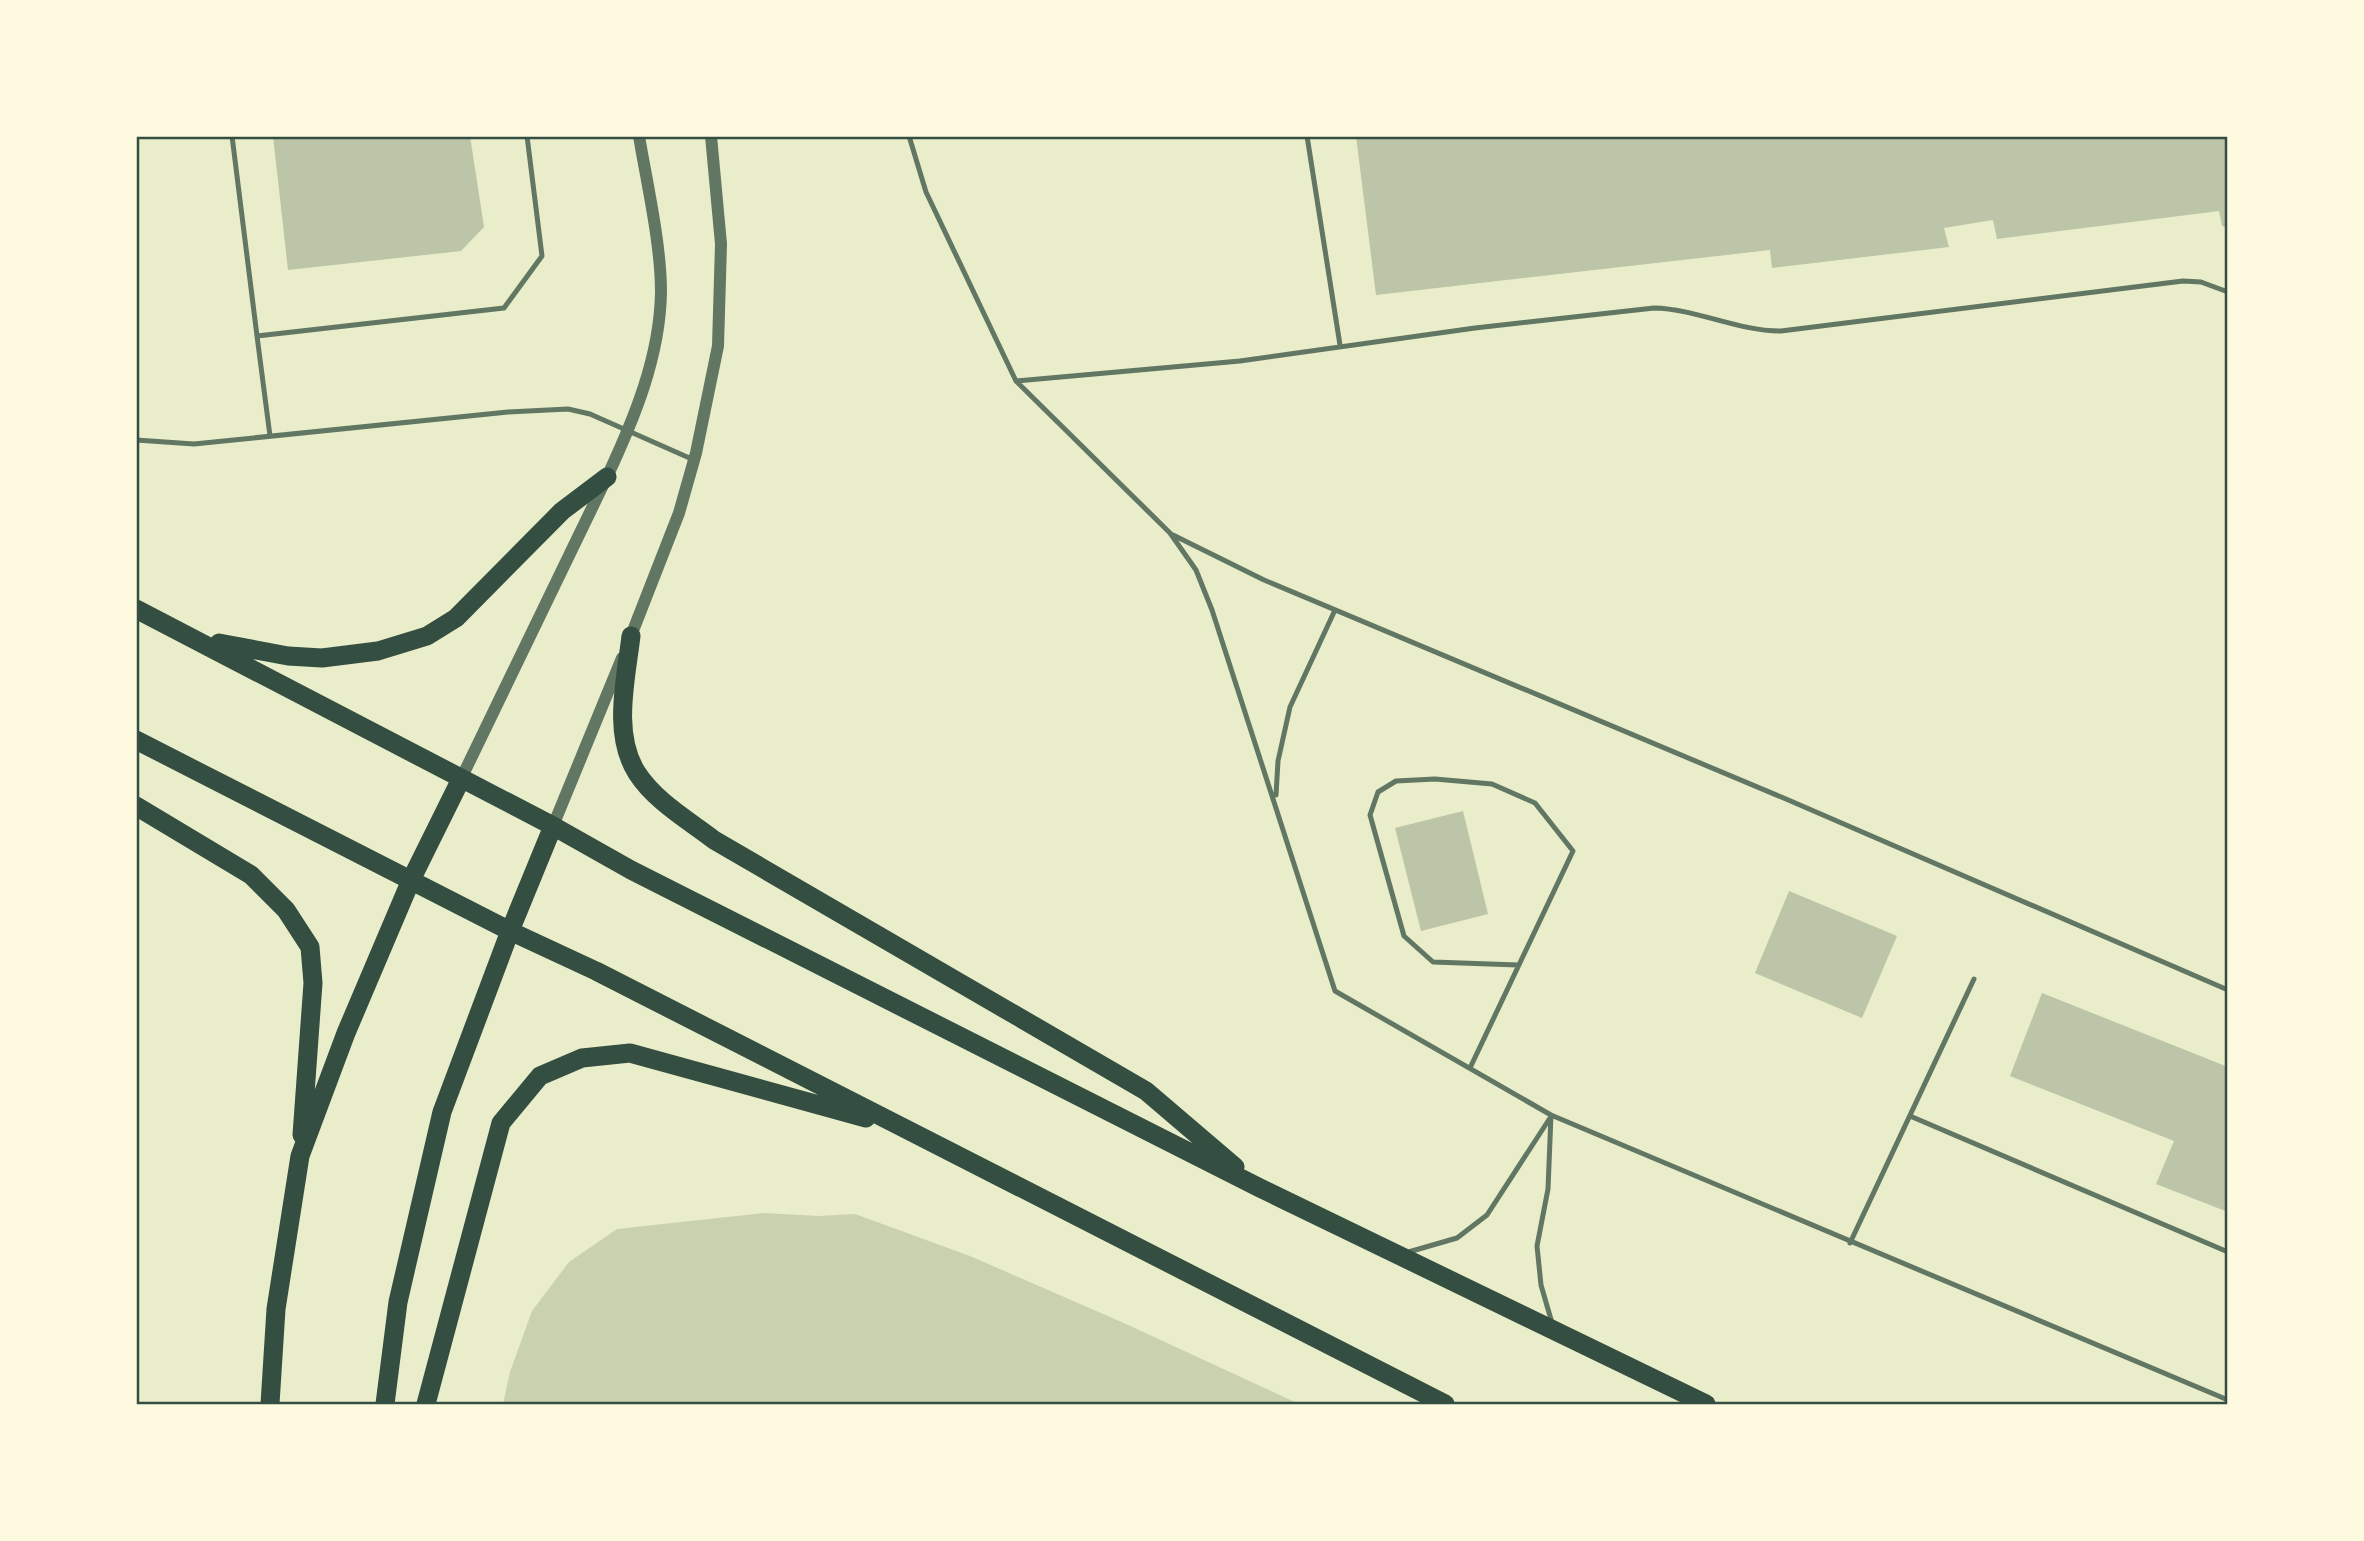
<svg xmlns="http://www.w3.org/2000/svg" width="2364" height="1541" font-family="'Archivo Narrow',sans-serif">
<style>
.green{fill:#cad2ad}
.building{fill:#bcc5a7}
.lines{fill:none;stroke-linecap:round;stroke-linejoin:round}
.service{stroke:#617663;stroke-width:5}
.tertiary{stroke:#617663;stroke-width:12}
.trunk{stroke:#344e41;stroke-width:19}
.neatline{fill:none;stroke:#344e41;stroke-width:2.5}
</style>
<rect width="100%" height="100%" fill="#e9edc9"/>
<path class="green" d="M764 1213 819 1216 855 1214 970 1256 1126 1324 1299 1404H503L510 1372 532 1311 569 1262 617 1229Z"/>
<path class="building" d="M273 136H470L484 227 461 251 288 270Z
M1356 136H2228V228L2222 226 2219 211 1997 239 1993 220 1944 228 1949 247 1772 268 1770 250 1376 295Z
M1463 811 1488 914 1421 931 1395 828Z
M1789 891 1897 936 1862 1018 1755 973Z
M2042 993 2228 1067V1212L2156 1184 2174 1141 2010 1076Z"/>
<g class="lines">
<path class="service" d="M232 136 257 336
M909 136 926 192 1016 381 1170 533 1196 570 1212 610 1335 991 1551 1115 2228 1400
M1307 136 1340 345
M1016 381 1240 361 1475 328 1654 308C1697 309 1737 331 1781 331L2183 281 2201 282 2228 292
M270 436 257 336 504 308 542 256 527 136
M136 440 194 444 508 412 568 409 590 414 694 460
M1173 535 1264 580 1786 799 2228 990
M1276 795 1278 761 1290 707 1335 610
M1470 1068 1573 851 1535 803 1492 784 1435 779 1396 781 1378 792 1370 815 1404 936 1433 962 1518 965
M1551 1115 1548 1189 1537 1246 1541 1285 1552 1323
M1910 1116 2228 1252
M1850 1243 1974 979
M1405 1253 1457 1238 1487 1215 1550 1118"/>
<path class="tertiary" d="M629 641 679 513 696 453 718 346 721 244 711 136
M461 779 607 477C634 419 660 357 661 292 661 244 647 184 639 136
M553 826 622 658"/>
<path class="trunk" d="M136 609 553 826 631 870 1260 1188 1706 1404
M631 636C626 679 612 734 637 773 655 801 688 820 714 840L1146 1091 1235 1167
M219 643 288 656 322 658 378 651 427 636 456 618 562 511 607 477
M136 740 510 931 596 971 1445 1404
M136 806 251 875 286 910 310 947 313 983 302 1135
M270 1404 276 1309 300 1156 346 1033 411 880 461 779
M385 1404 398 1302 442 1112 510 931 553 826
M426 1404 501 1123 540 1076 582 1058 630 1053 866 1118"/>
</g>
<rect width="2364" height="1541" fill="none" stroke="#fefae0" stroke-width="276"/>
<rect x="138" y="138" width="2088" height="1265" class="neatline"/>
</svg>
